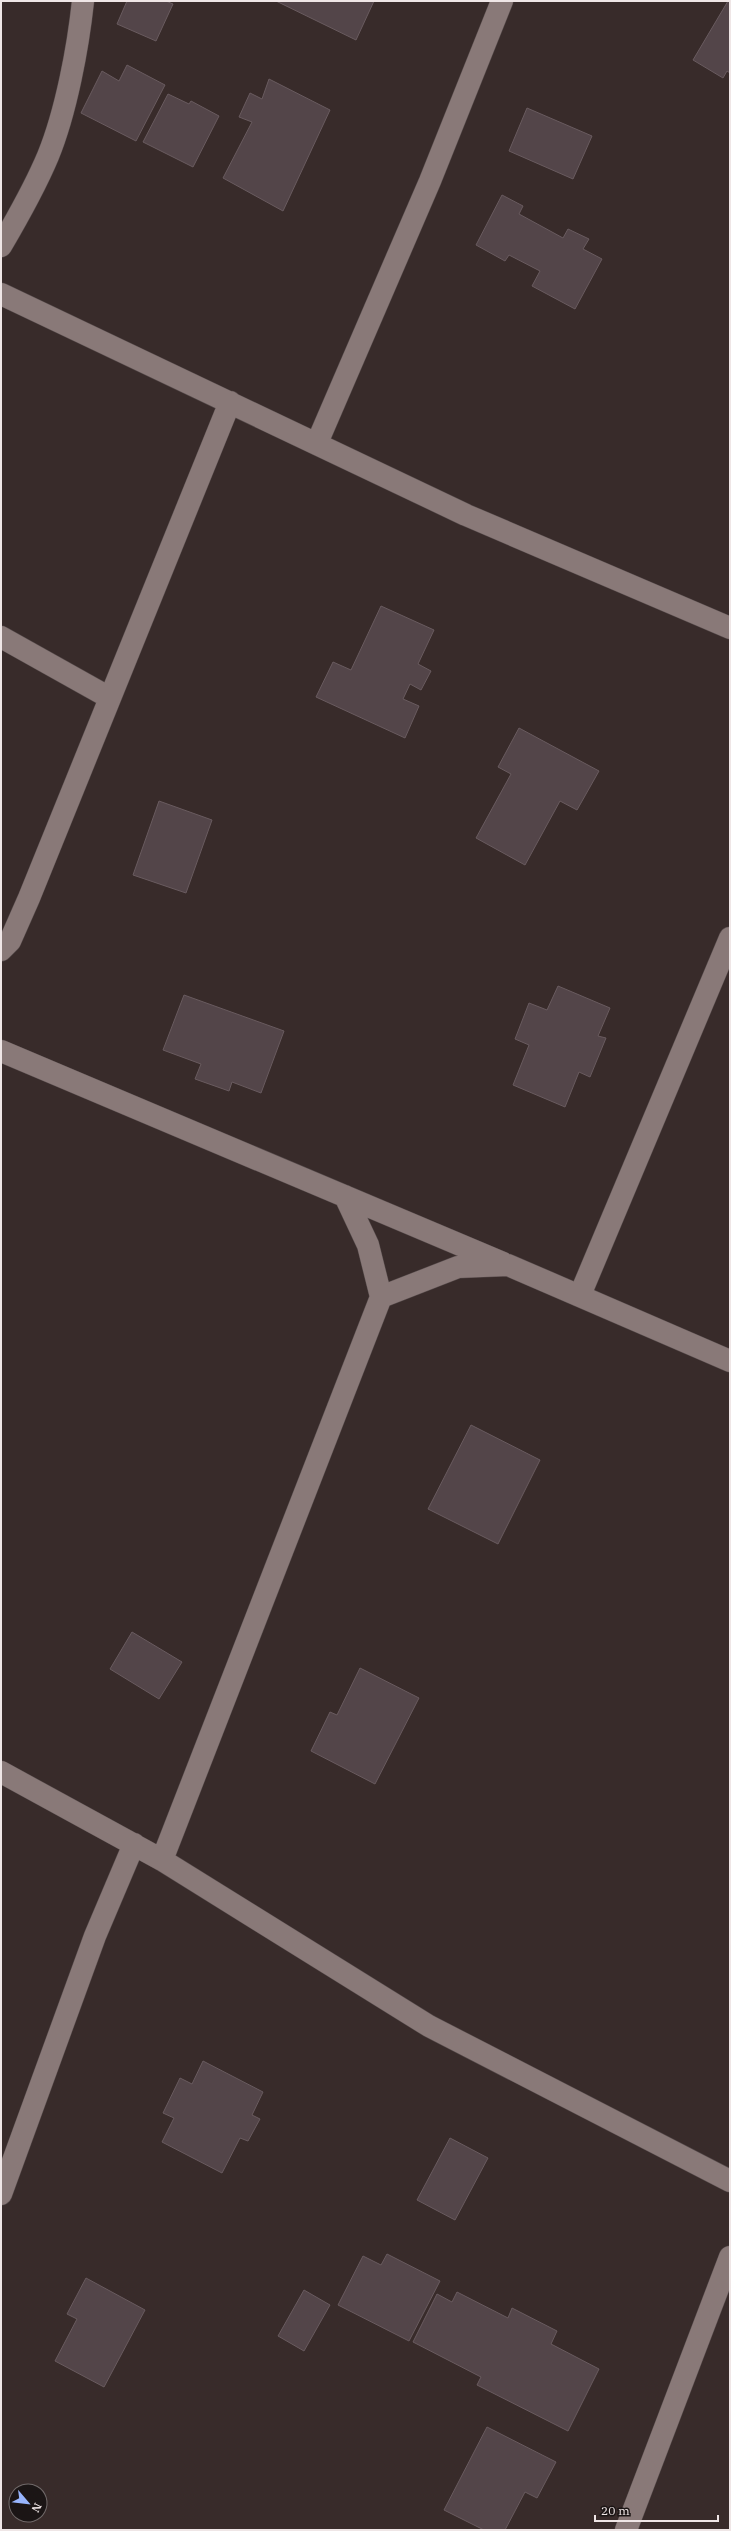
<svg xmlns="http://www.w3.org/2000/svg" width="731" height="2531" font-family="'IBM Plex Serif',serif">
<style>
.building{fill:#534549;stroke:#695b5f}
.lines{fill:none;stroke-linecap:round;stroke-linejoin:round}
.minor-casing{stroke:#554a4a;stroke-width:23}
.minor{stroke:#897978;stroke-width:22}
</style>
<rect width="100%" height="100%" fill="#382b2a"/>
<path class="building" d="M127 1H166L173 4 156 41 117 24Z
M276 1H374L356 40Z
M728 1H730V73L727 71 723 78 693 60Z
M127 65 165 85 136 141 81 113 102 71 119 81Z
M269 79 330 110 283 211 223 178 252 122 239 117 250 93 262 99Z
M168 94 189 104 191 101 219 116 193 167 143 142Z
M527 108 592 136 573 179 509 151Z
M502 195 523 206 519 214 563 238 568 229 589 239 583 249 602 259 575 309 532 286 540 271 509 255 505 261 476 245Z
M381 606 434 630 418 664 431 671 421 690 410 684 403 699 419 706 405 738 316 697 333 662 351 670Z
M519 728 599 771 577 810 560 801 525 865 476 838 511 774 498 767Z
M159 801 212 820 186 893 133 875Z
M558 986 610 1008 598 1036 606 1038 590 1077 579 1072 565 1107 513 1085 529 1045 515 1039 529 1003 547 1010Z
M184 995 284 1031 261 1093 232 1082 229 1091 195 1079 201 1064 163 1050Z
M471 1425 540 1460 498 1544 428 1509Z
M132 1632 182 1662 159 1699 110 1669Z
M360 1668 419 1698 375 1784 311 1751 330 1712 337 1715Z
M203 2061 263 2092 252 2115 260 2119 248 2141 240 2138 222 2173 162 2142 174 2118 163 2113 180 2078 192 2084Z
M450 2138 488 2158 455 2220 417 2200Z
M387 2254 440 2281 409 2341 338 2305 363 2256 381 2265Z
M86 2278 145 2310 104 2387 55 2361 77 2319 67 2314Z
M304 2290 330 2305 304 2351 278 2336Z
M457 2292 508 2318 512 2308 557 2331 551 2344 599 2369 568 2431 477 2385 481 2377 413 2342 437 2294 452 2302Z
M487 2427 556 2462 537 2498 525 2492 505 2530H484L444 2510Z"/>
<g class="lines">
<g class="minor-casing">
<path id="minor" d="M1 246C18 217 35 187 48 156 66 112 78 48 83 1
M1 294 466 515 730 628
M317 443 430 181 502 1
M1 637 110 698
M1 950 10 941 29 898 230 402
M1 1051 503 1263
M345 1196 368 1245 381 1297
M580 1295 730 938
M1 1772 162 1860 429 2026 730 2181
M162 1860 381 1297 458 1267 508 1265 730 1361
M1 2194 95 1936 134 1844
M626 2530 730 2257"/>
</g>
<use href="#minor" class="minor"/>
</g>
<rect width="731" height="2531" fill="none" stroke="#efe6e6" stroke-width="4"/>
<g transform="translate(28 2503) rotate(118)"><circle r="19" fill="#1b1515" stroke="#706969"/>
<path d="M0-3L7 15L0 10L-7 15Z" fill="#98b5fd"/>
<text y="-6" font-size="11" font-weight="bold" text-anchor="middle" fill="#efe6e6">N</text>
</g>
<path d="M595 2515v6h123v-6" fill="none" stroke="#efe6e6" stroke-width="2"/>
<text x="601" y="2515" font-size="12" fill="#efe6e6" stroke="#1b1515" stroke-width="3" paint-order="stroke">20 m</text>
</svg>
